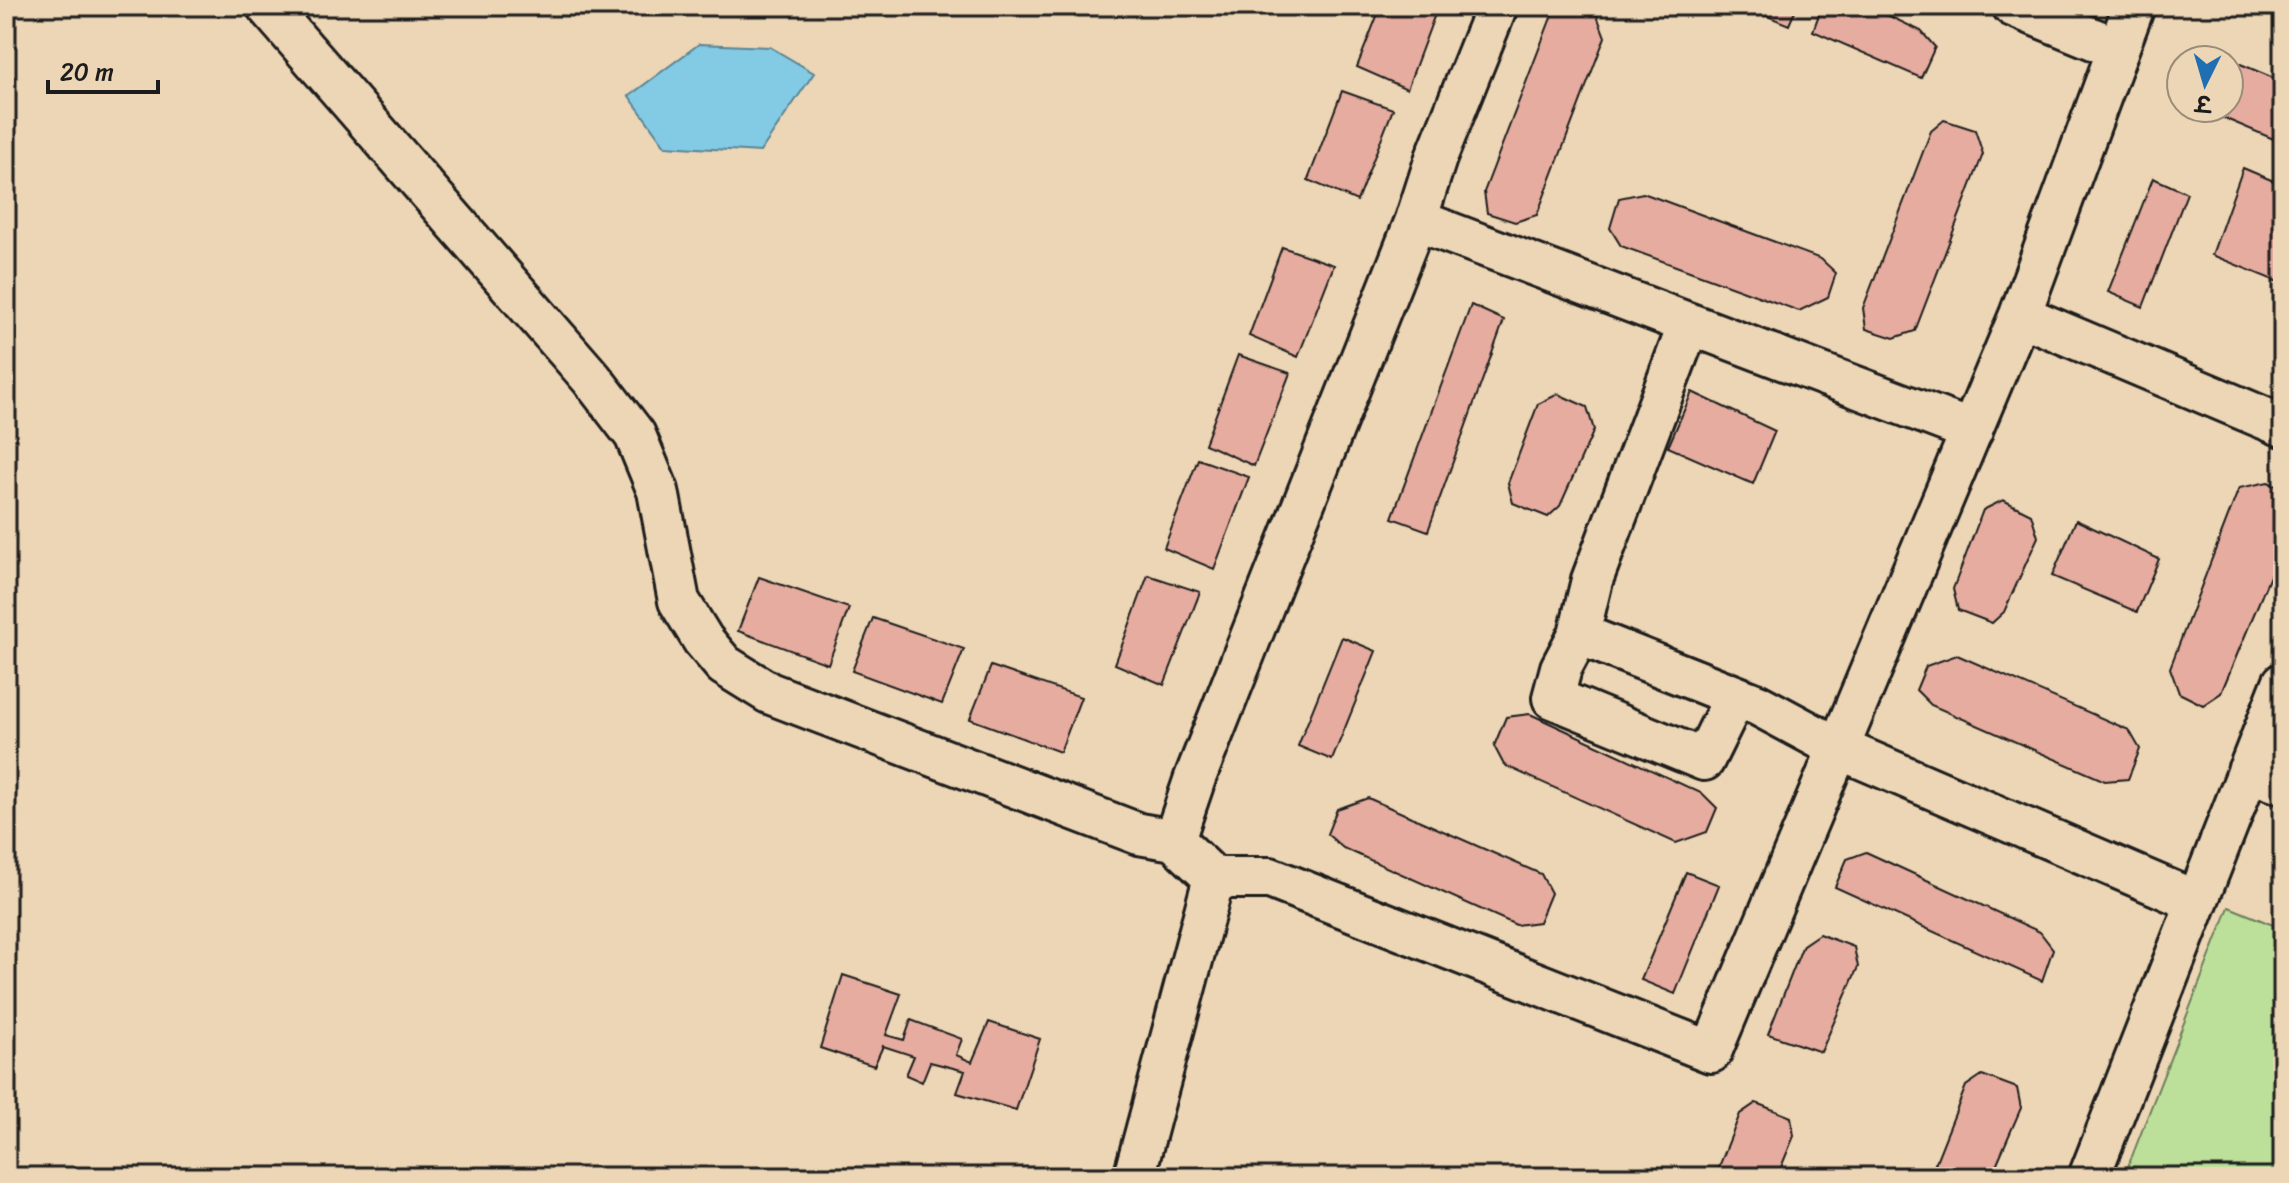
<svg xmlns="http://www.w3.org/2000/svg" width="2289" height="1183" font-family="Sriracha,'Playpen Sans Deva',sans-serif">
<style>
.green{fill:#bce09a;stroke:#6c7e5b;stroke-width:2}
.water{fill:#83cae4;stroke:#5a8494;stroke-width:2}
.building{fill:#e5ac9f;stroke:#1c1c1c;stroke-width:2}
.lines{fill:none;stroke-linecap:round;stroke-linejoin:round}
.minor-casing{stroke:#1c1c1c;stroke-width:46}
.minor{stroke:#edd6b5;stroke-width:40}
</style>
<rect width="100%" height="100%" fill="#edd6b5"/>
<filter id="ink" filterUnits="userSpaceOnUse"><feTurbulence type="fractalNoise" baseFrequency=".0125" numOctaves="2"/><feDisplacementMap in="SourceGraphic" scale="16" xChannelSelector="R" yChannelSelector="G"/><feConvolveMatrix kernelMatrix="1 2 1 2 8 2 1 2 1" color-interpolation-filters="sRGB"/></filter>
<g filter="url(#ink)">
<path class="green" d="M2229 907 2283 929V1177H2124Z"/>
<path class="water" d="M699 44 770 47 814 73 760 152 665 146 629 96Z"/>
<path class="building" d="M1381 6H1438L1407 89 1357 67Z
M1563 6H1573L1596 13 1605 37 1537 215 1515 222 1487 213 1484 192 1552 15Z
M1743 6H1797L1789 25Z
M1822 6H1868L1921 31 1935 47 1921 78 1813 31Z
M2212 52 2283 82V143L2200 108H2229V60H2188Z
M1342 91 1393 109 1357 201 1308 180Z
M1944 120 1975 130 1983 154 1915 331 1894 338 1866 329 1863 308 1931 131Z
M2243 168 2283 185V267L2278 282 2212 255Z
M2153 178 2187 193 2143 307 2108 292Z
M1643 193 1821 259 1836 273 1828 297 1799 311 1621 246 1610 228 1619 198Z
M1282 247 1334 265 1298 357 1249 336Z
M1471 305 1504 320 1428 531 1392 518Z
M1238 355 1290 373 1254 466 1205 444Z
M1692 392 1775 431 1753 484 1668 447Z
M1558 394 1587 407 1594 430 1560 506 1548 517 1513 503 1508 483 1538 404Z
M1198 459 1249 477 1214 569 1164 548Z
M2268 482 2283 489V545L2221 693 2203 705 2179 693 2170 668 2239 488Z
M2003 500 2031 514 2038 537 2004 612 1992 623 1958 610 1953 589 1983 510Z
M2076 520 2159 559 2137 612 2052 576Z
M1148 575 1200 592 1164 685 1115 664Z
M759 577 849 608 828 664 738 631Z
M873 618 964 649 942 704 852 671Z
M1342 637 1376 651 1332 760 1298 746Z
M1957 655 2129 730 2140 749 2128 779 2105 781 1931 705 1916 690 1926 666Z
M991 666 1081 697 1060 752 970 719Z
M1530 714 1703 794 1717 808 1707 832 1676 843 1504 765 1494 746 1506 717Z
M1368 798 1541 874 1551 893 1539 922 1516 925 1343 848 1327 834 1337 809Z
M1866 852 2040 932 2053 949 2042 981 1835 887 1847 859Z
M1686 872 1719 885 1675 994 1641 980Z
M1819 934 1854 947 1858 967 1821 1052 1768 1034 1803 945Z
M843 975 901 994 886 1035 904 1040 911 1020 962 1039 956 1055 972 1062 989 1022 1040 1039 1016 1110 957 1093 965 1071 930 1062 922 1082 906 1075 914 1056 883 1046 874 1066 820 1048Z
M1982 1075 2017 1088 2021 1108 1991 1177H1939L1931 1174 1966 1086Z
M1756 1103 1791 1117 1794 1136 1777 1177H1715L1740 1114Z"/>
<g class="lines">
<g class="minor-casing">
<path id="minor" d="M267 6 592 379 635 435 658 491 679 601 703 640 724 665 769 693 1139 834 1174 840 1214 878H1270L1711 1052 2020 315 2134 6
M2013 6 2118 49
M1416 220 1972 431
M2020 315 2283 426
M1689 324 1592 580 1579 634 1758 705 1838 748 2197 902
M1579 634 1561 668 1553 698 1704 760 1735 697
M2248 771 2283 784
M1174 840 1195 778 1416 220 1436 158 1497 6
M1134 1177 1214 878
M2089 1177 2283 683"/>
</g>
<use href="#minor" class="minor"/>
</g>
</g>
<rect width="2289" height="1183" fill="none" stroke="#edd6b5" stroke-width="32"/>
<rect x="16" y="16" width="2257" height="1151" fill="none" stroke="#1c1c1c" stroke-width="3" filter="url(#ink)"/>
<g transform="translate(2205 84) rotate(185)"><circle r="38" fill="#edd6b5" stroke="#998c78" stroke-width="2"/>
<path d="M0-6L14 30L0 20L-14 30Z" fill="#1f6fb2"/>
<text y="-12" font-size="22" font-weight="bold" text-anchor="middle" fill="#1c1c1c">उ</text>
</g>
<path d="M48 80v12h110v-12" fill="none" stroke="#1c1c1c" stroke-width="4"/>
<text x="60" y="80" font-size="24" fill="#1c1c1c" stroke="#edd6b5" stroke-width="6" paint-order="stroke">20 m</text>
</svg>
